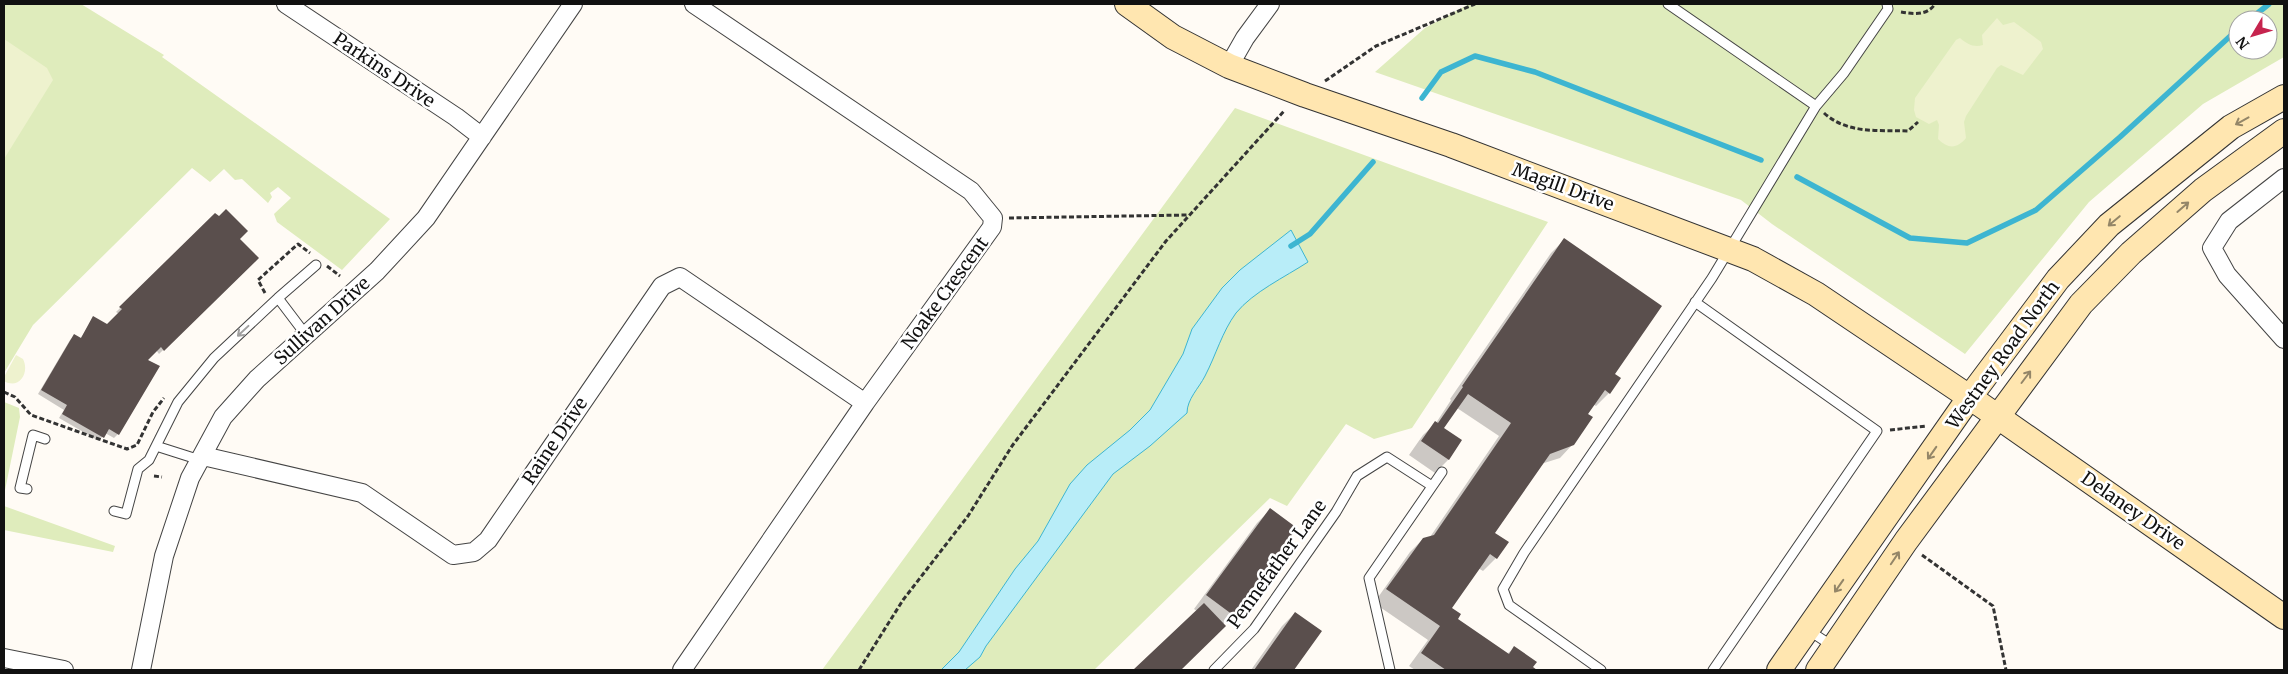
<svg xmlns="http://www.w3.org/2000/svg" width="2288" height="674" font-family="Merriweather,serif">
<style>
.green{fill:#dfecbc;fill-rule:evenodd}
.pitch{fill:#eef2ce}
.water{fill:#b8edf8;stroke:#3db5d1}
.shadow{fill:#0003}
.lines{fill:none;stroke-linecap:round;stroke-linejoin:round}
.stream{stroke:#3db5d1;stroke-width:5.5}
.building{fill:#5a4f4d}
.lane-casing{stroke:#444;stroke-width:11}
.street-casing{stroke:#444;stroke-width:20}
.secondary-casing{stroke:#333;stroke-width:26}
.path{stroke:#333;stroke-width:3;stroke-dasharray:5 2.5;stroke-linecap:butt}
.lane{stroke:#fff;stroke-width:9}
.street{stroke:#fff;stroke-width:18}
.secondary{stroke:#ffe6b0;stroke-width:24}
.oneway{stroke:#948668}
.oneway2{stroke:#a0a0a0}
.labels{text-anchor:middle;stroke-width:5;stroke-linejoin:round;paint-order:stroke}
.street-label{font-size:18px;fill:#111;stroke:#fff}
</style>
<rect width="100%" height="100%" fill="#fffbf5"/>
<path class="green" d="M4 4H81L164 55 162 57 390 219 342 270 277 222 274 214 291 198 278 187 270 193 272 197 268 203 242 179 235 180 224 169 210 182 192 168 33 325 4 373Z
M1469 4H2284V57L2203 104 2089 202 1965 354 1772 224 1741 200 1375 72 1425 28ZM2238 20H2268V50H2238Z
M1235 108 1548 222 1412 428 1374 439 1346 424 1287 506 1270 498 1094 670H822Z
M4 402 19 408 20 417 4 495Z
M4 506 115 546 113 552 4 530Z"/>
<path class="pitch" d="M1997 18 2003 25 2014 22 2041 42 2043 49 2023 75 2001 65 1997 68 1966 116 1964 122 1966 138C1957 149 1948 149 1938 139L1939 125 1937 120 1929 124 1916 117 1914 110 1915 98 1956 40 1960 38C1967 44 1974 48 1983 45L1982 35Z
M4 39 47 68 53 80 4 159Z
M16 355 23 359C30 373 19 390 4 381V377Z"/>
<path class="water" d="M1291 230 1308 262C1285 277 1253 292 1236 313 1222 332 1216 355 1205 376 1199 388 1187 399 1187 413L1150 446 1113 474 986 646 980 657 965 670H941L959 652 1015 569 1038 541 1070 484 1087 465 1130 430 1150 410 1183 354 1192 329 1222 288 1240 270Z"/>
<path class="shadow" d="M215 215 257 258 159 354 156 350 146 360 118 434 114 438 105 433 99 441 59 418 64 410 38 394 70 340 74 336 80 339 94 318 107 326 119 314 116 312Z
M1564 240 1614 374 1609 393 1596 406 1593 404 1573 444 1560 458 1541 464 1493 533 1496 558 1483 571 1478 568 1450 608 1456 619 1507 654 1514 648 1535 670H1415L1409 666 1428 640 1374 603 1410 552 1423 539 1430 537 1499 436 1457 408 1442 428 1461 441 1448 460 1435 473 1409 455 1423 435 1436 423 1451 400 1450 399 1551 253Z
M1270 510 1232 614 1223 624 1225 626 1180 670H1135L1197 611 1194 609 1257 523Z
M1295 613 1321 631 1293 670H1251L1282 626Z"/>
<g class="lines">
<path class="stream" d="M2249 20 2269 4
M1422 98 1441 72 1475 56 1535 72 1761 160
M1797 177 1910 238 1967 243 2036 210 2120 137 2238 29
M1291 246 1310 234 1373 162"/>
</g>
<path class="building" d="M226 209 248 231 240 239 259 258 164 351 161 347 148 360 160 366 119 435 109 429 104 438 62 414 67 405 41 390 74 334 81 338 93 316 107 324 122 309 119 307 215 213 219 216Z
M1564 238 1662 306 1615 374 1621 378 1610 394 1605 390 1588 414 1593 417 1574 445 1550 454 1495 533 1509 542 1497 559 1490 554 1452 608 1461 614 1458 619 1509 654 1514 646 1537 662 1533 667 1537 670H1446L1421 653 1440 626 1386 589 1423 538 1434 535 1511 423 1468 394 1444 428 1462 440 1449 460 1421 441 1435 421 1438 423 1463 387 1462 386Z
M1270 508 1297 528 1233 615 1206 595Z
M1204 603 1226 626 1181 670H1133Z
M1295 612 1322 631 1294 670H1254Z"/>
<g class="lines">
<g class="lane-casing">
<path id="lane" d="M1668 4 1816 106
M1695 302 1877 431 1713 670
M306 335 278 298 316 265
M156 446 200 460
M27 489 20 488 33 435 45 439
M114 511 126 514 138 469 149 460 178 402 214 358 278 298
M1808 630 1834 647
M1214 670 1254 629 1336 512 1357 476 1387 457 1432 486
M1390 670 1369 578 1442 472
M1601 670 1509 605 1503 589 1524 553 1712 278 1816 106 1844 73 1888 9 1887 4"/>
</g>
<g class="street-casing">
<path id="street" d="M286 4 456 117 482 137
M1229 66 1245 38 1270 4
M2284 178 2229 221 2212 248 2227 275 2284 339
M203 456 362 493 453 555 474 552 488 540 662 286 680 277 865 403
M4 658 64 670
M141 670 164 556 190 478 223 417 257 379 377 271 426 218 573 4
M682 670 865 403 992 227 993 218 971 191 694 4"/>
</g>
<g class="secondary-casing">
<path id="secondary" d="M1127 4 1173 37 1229 66 1305 95 1451 145 1753 259 1816 294 1981 405 2284 617
M1779 670 1969 398 2058 279 2109 225 2231 127 2284 97
M1818 670 1906 541 2081 304 2131 253 2203 190 2284 131"/>
</g>
<path class="path" d="M1901 12C1913 14 1927 16 1935 4
M1325 81 1376 46 1475 4
M1824 113C1847 134 1878 130 1908 131L1918 122
M1009 218 1188 215
M327 266 340 276
M265 293 258 280 298 244 310 253
M4 392 15 397 31 415 127 449 137 445 153 412 164 398
M1890 430 1926 426
M154 476 162 477
M1922 555 1993 606 2006 670
M859 670 903 600 968 516 1012 446 1166 241 1285 110"/>
<use href="#lane" class="lane"/>
<use href="#street" class="street"/>
<use href="#secondary" class="secondary"/>
</g>
<defs><path id="oneway-shaft" d="M-6 0H5M1.5-3L5.5 0L1.5 3" fill="none" stroke-width="1.6" stroke-linecap="round" stroke-linejoin="round" transform="scale(1.25)"/></defs>
<g class="oneway">
<use href="#oneway-shaft" transform="translate(2242 121) rotate(151)"/>
<use href="#oneway-shaft" transform="translate(2183 207) rotate(-41)"/>
<use href="#oneway-shaft" transform="translate(2114 221) rotate(140)"/>
<use href="#oneway-shaft" transform="translate(2026 377) rotate(-53)"/>
<use href="#oneway-shaft" transform="translate(1932 453) rotate(125)"/>
<use href="#oneway-shaft" transform="translate(1895 558) rotate(-56)"/>
<use href="#oneway-shaft" transform="translate(1839 586) rotate(125)"/>
</g>
<use class="oneway2" href="#oneway-shaft" transform="translate(243 331) rotate(137)"/>
<g class="labels">
<g class="street-label">
<text transform="translate(384 70) rotate(34)" y="6">Parkins Drive</text>
<text transform="translate(1563 187) rotate(20)" y="6">Magill Drive</text>
<text transform="translate(945 293) rotate(-54)" y="6">Noake Crescent</text>
<text transform="translate(322 321) rotate(-42)" y="6">Sullivan Drive</text>
<text transform="translate(2003 355) rotate(-54)" y="6">Westney Road North</text>
<text transform="translate(555 441) rotate(-56)" y="6">Raine Drive</text>
<text transform="translate(2133 511) rotate(35)" y="6">Delaney Drive</text>
<text transform="translate(1277 564) rotate(-54)" y="6">Pennefather Lane</text>
</g>
</g>
<rect width="2288" height="674" fill="none" stroke="#111111" stroke-width="10"/>
<g transform="translate(2253 35) rotate(232)"><circle r="24" fill="#ffffff" stroke="#a0a0a0"/>
<path d="M0-4L9 19L0 12L-9 19Z" fill="#c6244e"/>
<text y="-8" font-size="14" font-weight="bold" text-anchor="middle" fill="#111111">N</text>
</g>
</svg>
